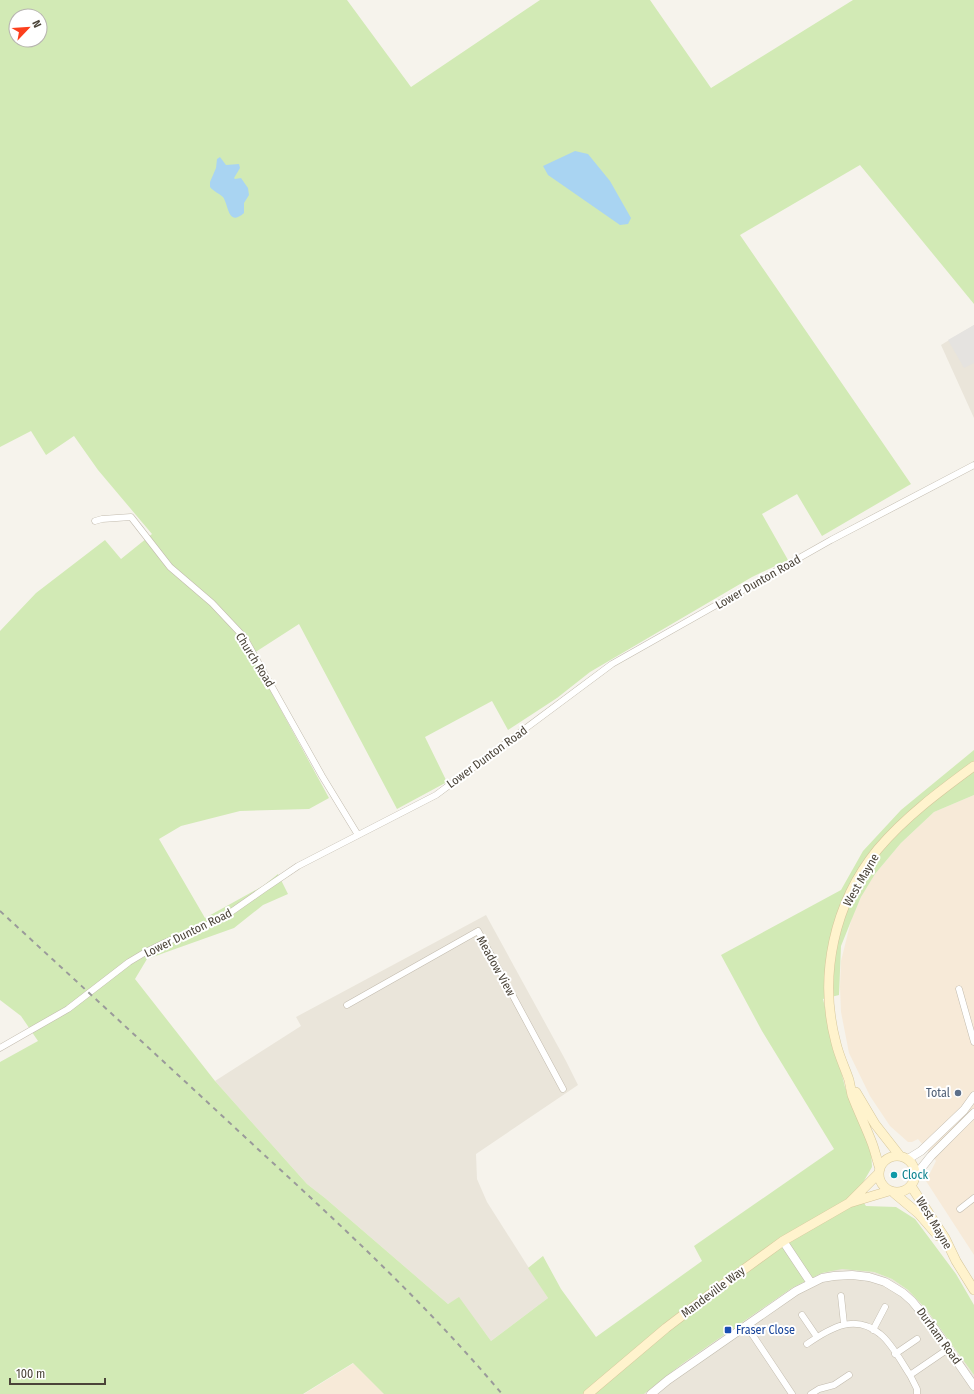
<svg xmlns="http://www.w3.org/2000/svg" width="974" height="1394" font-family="'Fira Sans Condensed',sans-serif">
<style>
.residential{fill:#eae5da}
.commercial{fill:#f7ead8}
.green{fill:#d2eab5;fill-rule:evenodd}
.parking{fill:#e5e3e0}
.water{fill:#a9d4f2}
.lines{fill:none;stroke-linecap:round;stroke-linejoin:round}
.minor-casing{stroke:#c2bbae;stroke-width:7}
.tertiary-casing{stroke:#c2bbae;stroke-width:9}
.secondary-casing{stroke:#d6c79b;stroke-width:10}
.minor{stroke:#fff;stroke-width:6}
.tertiary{stroke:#fff;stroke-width:8}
.secondary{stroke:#fff3cd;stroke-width:9}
.rail{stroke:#9a9a9a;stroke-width:2;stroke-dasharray:5 5;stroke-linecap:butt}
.service-dot{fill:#5c6f8a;stroke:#fff;stroke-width:1.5}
.culture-dot{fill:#0f9aa8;stroke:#fff;stroke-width:1.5}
.transit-dot{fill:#1a4fb4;stroke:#fff;stroke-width:1.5}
.labels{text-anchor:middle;stroke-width:4;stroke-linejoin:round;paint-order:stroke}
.street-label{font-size:12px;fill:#4b4439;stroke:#fff}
.service-label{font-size:12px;fill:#4e5e75;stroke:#fff;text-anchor:end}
.culture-label{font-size:12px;fill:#0d838f;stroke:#fff;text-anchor:start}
.transit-label{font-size:12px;fill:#164399;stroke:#fff;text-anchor:start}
</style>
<rect width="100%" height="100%" fill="#f6f3ec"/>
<path class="residential" d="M974 325V418L941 345Z
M486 915 566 1061 578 1085 476 1154 477 1179 487 1202 548 1298 491 1341 459 1298 448 1304 325 1198 307 1184 215 1081 301 1026 296 1017Z
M842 1268 874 1272 892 1279 908 1290 926 1309 974 1375V1394H644L682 1364 792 1288 822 1273Z"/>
<path class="commercial" d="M974 795V1255L926 1181 936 1161 918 1139 912 1142H908L890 1126 870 1096 849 1053 841 1012 840 987 841 961 852 917 863 893 875 874 901 843 934 812Z
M354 1363 385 1394H304Z"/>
<path class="green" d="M0 0H347L411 87 540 0H650L711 88 853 0H974V304L860 165 740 235 911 484 822 536 797 494 762 514 788 560 752 577 590 672 557 698 508 730 492 701 425 737 447 782 397 809 299 624 251 655 329 798 309 809 240 811 181 826 159 839 205 918 263 886 278 874 288 894 263 905 234 928 147 959 135 979 215 1081 307 1184 325 1198 448 1304 459 1297 491 1341 548 1298 528 1268 543 1256 561 1289 596 1337 702 1261 694 1246 834 1149 762 1031 721 955 841 890 863 851 901 810 974 750V795L934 812 901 843 875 874 861 897 851 921 841 946 839 995 823 999 845 1087 871 1150 872 1167 857 1193 866 1206 896 1207 915 1219 956 1274 974 1305V1375L926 1309 908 1290 892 1279 874 1272 842 1269 822 1273 792 1288 682 1364 644 1394H384L353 1363 303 1394H0V1062L38 1041 21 1016 0 1000V631L36 593 105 540 121 559 152 534 98 470 74 436 46 455 31 431 0 447ZM16 16H40V40H16Z"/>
<path class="parking" d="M974 325V363L964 368 948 340Z"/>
<path class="water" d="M575 151 588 154 610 181 631 218 628 224 620 225 548 175 543 166Z
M220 157 226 165 239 164 240 168 234 178 235 179 241 178 248 188 249 195 244 203V213C228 227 229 206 223 197 219 193 214 192 210 187V182L216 168 217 159Z"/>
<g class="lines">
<g class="minor-casing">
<path id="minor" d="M95 521 102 519 131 517 170 567 212 603 244 637 322 776 358 835
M959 989 974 1042
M347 1005 478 931 563 1089
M0 1048 68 1009 129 962 144 953 164 943 210 924 224 917 264 889 298 866 436 795 612 664 831 540 974 465
M960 1209 974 1198
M841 1296 844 1324
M802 1315 817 1337
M746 1325 792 1394
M873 1330 885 1307
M807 1344C830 1328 855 1313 880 1334 891 1342 902 1363 910 1375
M895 1354 917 1339
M811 1394 819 1389 834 1385 849 1375
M917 1394V1389L910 1375 948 1349"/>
</g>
<g class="tertiary-casing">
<path id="tertiary" d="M908 1159 921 1151 964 1110 974 1096
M915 1176 931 1156 974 1113
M783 1241 811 1283
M651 1394 668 1380 796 1291 822 1278 834 1276 852 1275 869 1277 885 1282 903 1293 912 1301 934 1328 974 1386"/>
</g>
<g class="secondary-casing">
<path id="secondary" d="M856 1092 875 1124 900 1156
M879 1174a18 18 0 1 1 36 0a18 18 0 1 1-36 0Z
M880 1169C877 1160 875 1151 872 1143 866 1127 858 1111 852 1095 851 1090 850 1085 849 1080 845 1068 839 1056 836 1043 818 976 834 903 878 849 905 817 940 791 974 766
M911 1186 945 1238 956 1261 974 1290
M894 1193 919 1214 938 1236
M850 1202 879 1173
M588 1394 666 1328 721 1286 783 1241 849 1203 889 1191"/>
</g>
<use href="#minor" class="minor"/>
<use href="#tertiary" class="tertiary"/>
<use href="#secondary" class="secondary"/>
<path class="rail" d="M0 911C87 991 174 1071 260 1151 344 1228 428 1306 502 1394"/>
</g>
<circle class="service-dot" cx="958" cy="1093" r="4"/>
<circle class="culture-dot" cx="894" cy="1175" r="4"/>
<rect class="transit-dot" x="724" y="1326" width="8" height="8" rx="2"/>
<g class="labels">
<g class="street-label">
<text transform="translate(758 582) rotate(-30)" y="4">Lower Dunton Road</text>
<text transform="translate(255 660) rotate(58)" y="4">Church Road</text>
<text transform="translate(487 757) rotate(-36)" y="4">Lower Dunton Road</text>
<text transform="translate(861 880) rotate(-60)" y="4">West Mayne</text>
<text transform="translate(188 933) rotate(-26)" y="4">Lower Dunton Road</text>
<text transform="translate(496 966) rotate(61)" y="4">Meadow View</text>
<text transform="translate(934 1223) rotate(59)" y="4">West Mayne</text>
<text transform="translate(713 1292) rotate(-37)" y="4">Mandeville Way</text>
<text transform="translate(939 1336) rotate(54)" y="4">Durham Road</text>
</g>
<g class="service-label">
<text x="950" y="1097">Total</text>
</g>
<g class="culture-label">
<text x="902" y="1179">Clock</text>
</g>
<g class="transit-label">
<text x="736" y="1334">Fraser Close</text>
</g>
</g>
<g transform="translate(28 28) rotate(65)"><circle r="19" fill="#ffffff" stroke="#b7b4b0"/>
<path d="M0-3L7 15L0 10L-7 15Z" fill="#fc3f1d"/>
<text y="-6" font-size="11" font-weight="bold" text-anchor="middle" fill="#4b4439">N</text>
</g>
<path d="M10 1378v6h95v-6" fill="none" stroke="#4b4439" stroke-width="2"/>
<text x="16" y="1378" font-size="12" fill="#4b4439" stroke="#ffffff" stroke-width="3" paint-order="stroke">100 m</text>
</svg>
